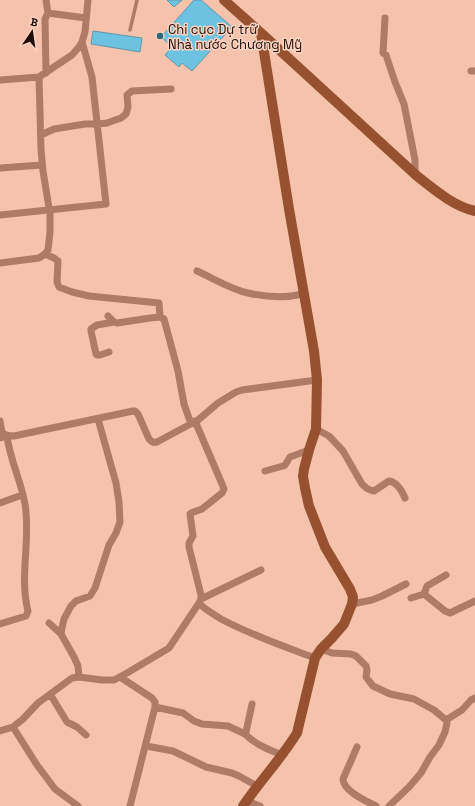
<svg xmlns="http://www.w3.org/2000/svg" width="475" height="806" font-family="'Space Grotesk',sans-serif">
<style>
.building{fill:#6dc2e2;stroke:#6197ac}
.lines{fill:none;stroke-linecap:round;stroke-linejoin:round}
.service{stroke:#ad7b66;stroke-width:3.5}
.minor{stroke:#ad7b66;stroke-width:7}
.secondary{stroke:#985130;stroke-width:10}
.poi-dot{fill:#28677d;stroke:#fbd2c0;stroke-width:1.5}
.labels{text-anchor:middle;stroke-width:3;stroke-linejoin:round;paint-order:stroke}
.poi-label{font-size:13px;fill:#1f0e07;stroke:#fbd2c0;text-anchor:start}
</style>
<rect width="100%" height="100%" fill="#f5c2ac"/>
<path class="building" d="M167 0H182L174 7Z
M194 0H201L232 27 192 71 182 63 179 67 165 55 172 47 161 37Z
M93 31 142 38 140 52 91 44Z"/>
<g class="lines">
<path class="service" d="M130 30 137 0"/>
<path class="minor" d="M48 13 86 18
M385 18 383 53 386 55 395 82 404 104 415 160V174
M471 71H475
M46 73 45 19 48 13 46 0
M0 80 39 77 72 55 79 47 82 42 85 32 88 0
M41 135 54 129 85 124H98L107 123 121 118 126 114 128 107 127 95 132 91 171 89
M0 168 42 165
M0 215 106 204 92 77 82 42
M45 254 54 258 58 261 57 282 59 287 72 292 89 296 159 303 160 317
M0 263 39 258 45 254 48 250 50 232V214L43 171 41 149 39 77
M197 271C213 278 230 289 248 293 266 297 286 298 303 294
M108 316 114 322 117 323 150 318 160 317 164 319 178 371 184 404 191 424
M109 352 100 355H97L96 354 91 331V329L97 325 114 322
M0 421C2 432 0 436 14 436L133 411H135L138 414 149 439C152 442 153 443 157 442L198 420 218 403 236 392 242 390 317 380
M195 421 222 484 224 489 222 493 202 509 191 513 190 514 193 536 189 543V547L201 595V599L199 603
M316 429 329 436 343 451 362 484C366 488 368 490 374 491L389 481C397 482 402 491 405 498
M0 438 7 436C10 460 21 481 25 504 31 540 19 576 28 611L26 616 0 624
M265 471 283 466 285 465 290 457 309 450
M0 503 22 495
M424 594 427 586 446 575
M411 598 424 594 445 611 450 613 475 601
M201 599 261 570
M352 604 372 600 382 596 406 584
M49 623 61 634
M321 649 332 653 351 654 356 656 366 666 367 670 366 677 369 681 373 686 390 694 414 699 434 710 446 720 447 723 445 732 439 745 430 757 421 773 409 787 389 806
M79 677 78 666 74 657 61 634 62 628 64 619 71 606 76 601 90 596 95 588 109 545 116 533 120 522 119 502 116 483 98 419
M120 677 152 698 155 702V707L130 806
M50 694 67 722 77 727 86 735
M155 707 183 713 194 721 202 724 228 726 245 734 246 732 252 704
M446 720 462 710 471 700 475 698
M13 727 37 765 55 789 78 806
M0 731 13 727 23 719 38 703 72 678 79 677 102 680H114L127 673 169 648 199 603C205 610 214 614 221 619 251 635 283 646 315 658
M245 734C256 745 268 749 282 755
M146 746 173 751 206 767 232 773 239 776 257 786
M357 747 343 779C343 791 366 801 376 806
M247 801 260 806"/>
<path class="secondary" d="M224 0 261 33 289 209 314 351 317 380 316 429 309 450 304 469 303 476 305 488 309 506 325 547 350 589 353 597 352 604 344 624 332 638 321 649 315 658 297 733C281 759 260 781 243 806
M261 33 417 176C435 190 453 206 475 211"/>
</g>
<circle class="poi-dot" cx="160" cy="36" r="4"/>
<g class="labels">
<g class="poi-label">
<text x="168" y="34">Chi cục Dự trữ<tspan x="168" dy="15">Nhà nước Chương Mỹ</tspan></text>
</g>
</g>
<g transform="translate(32 32) rotate(13)" stroke="#fbd2c0" stroke-width="3" paint-order="stroke">
<path d="M0-3L7 15L0 10L-7 15Z" fill="#1f0e07"/>
<text y="-6" font-size="11" font-weight="bold" text-anchor="middle" fill="#1f0e07">B</text>
</g>
</svg>
